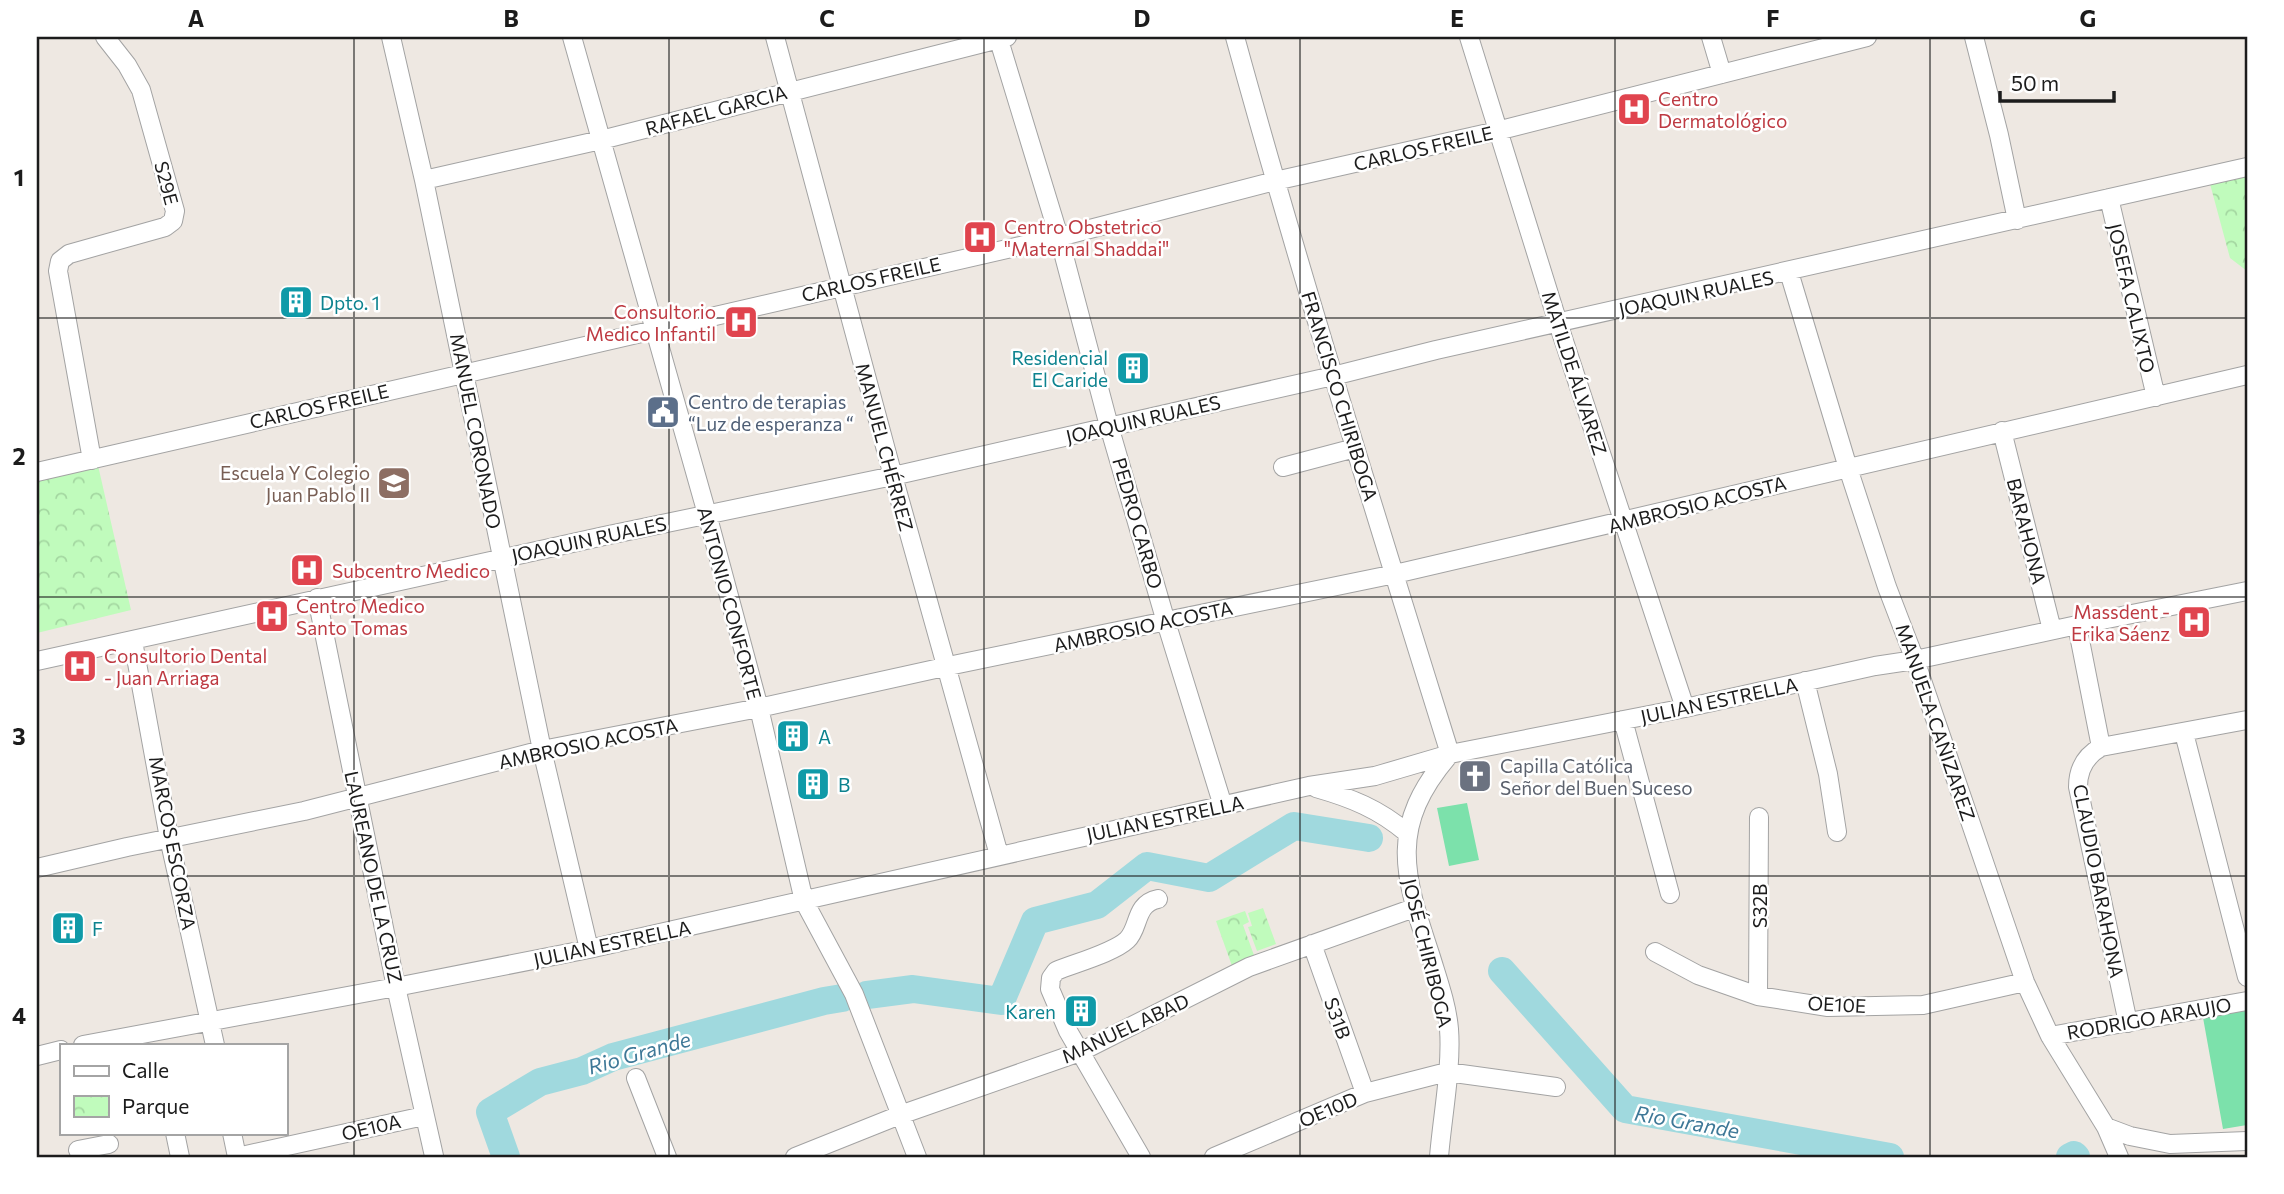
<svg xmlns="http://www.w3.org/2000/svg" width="2284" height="1194" viewBox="0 0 2284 1194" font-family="Commissioner,sans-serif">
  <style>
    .park { fill: url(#park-crowns) }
    .pitch { fill: #7ce1ab }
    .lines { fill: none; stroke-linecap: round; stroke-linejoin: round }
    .river { stroke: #a0d9de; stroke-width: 28 }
    .minor-casing { stroke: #a3a3a3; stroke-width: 20 }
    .minor { stroke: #fff; stroke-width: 18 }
    .grid { fill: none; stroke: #1c1c1c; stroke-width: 2; stroke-opacity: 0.55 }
    .labels { text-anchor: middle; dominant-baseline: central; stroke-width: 5; stroke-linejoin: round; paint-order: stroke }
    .health-label { font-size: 19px; fill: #be3a42; stroke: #fff; text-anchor: start }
    .street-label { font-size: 19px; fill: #1c1c1c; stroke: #fff }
    .culture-label { font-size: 19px; fill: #0d838f; stroke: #fff; text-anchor: start }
    .service-label { font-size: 19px; fill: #4e5e75; stroke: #fff; text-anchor: start }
    .education-label { font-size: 19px; fill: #785e54; stroke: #fff; text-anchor: end }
    .worship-label { font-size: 19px; fill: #5b616d; stroke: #fff; text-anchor: start }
    .water-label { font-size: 21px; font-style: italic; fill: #3e7897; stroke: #fff }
    .neatline { fill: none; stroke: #1c1c1c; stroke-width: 2.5 }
    .grid-label { font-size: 23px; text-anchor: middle; font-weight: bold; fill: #1c1c1c }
  </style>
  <defs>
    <pattern id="park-crowns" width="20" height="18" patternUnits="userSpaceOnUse" patternTransform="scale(1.75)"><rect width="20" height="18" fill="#c0fbbc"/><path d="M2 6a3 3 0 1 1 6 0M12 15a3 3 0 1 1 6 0" fill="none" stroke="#a4d7a1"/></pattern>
  </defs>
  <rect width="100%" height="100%" fill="#eee8e2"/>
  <path class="park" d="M2247,159V271L2230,258L2206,169Z
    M97,461L131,610L37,633V475Z
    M1263,908L1276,944L1257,951L1248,927L1252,926L1248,913Z
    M1245,911L1249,922L1243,925L1255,958L1232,966L1216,921Z"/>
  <path class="pitch" d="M1467,803L1479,860L1449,866L1437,808Z
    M2247,1004V1125L2223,1129L2202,1012Z"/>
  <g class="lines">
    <path class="river" d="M1502,971L1625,1109L1890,1157
      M867,995L913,989L1001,1001L1035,921L1097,905L1147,866L1209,878L1294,826L1369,838
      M506,1157L490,1112L540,1082L582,1071L613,1057L824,1001L842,998
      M2070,1157L2074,1155L2076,1157"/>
    <g class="minor-casing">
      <path id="minor" d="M391,37L424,180L542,750L589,949
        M572,37L707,514L759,708L804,901L854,994L917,1157
        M775,37L893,476L999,855
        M998,37L1059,237L1109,426L1166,622L1223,806
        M1235,37C1301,277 1376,516 1450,754
        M1469,37L1558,323L1685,708
        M1711,37L1722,74
        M1974,37L1999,135L2017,220
        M424,180L601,140L1007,37
        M2109,198L2156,397
        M1789,272L1848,468L1887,587L1915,660L2025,982L2050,1036L2106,1127L2119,1157
        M2002,431L2052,630
        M92,460L58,271L60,261L69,254L165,227L173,221L175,211L141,90L127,65L105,37
        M1283,467L1355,448
        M37,472L1059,237L1275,181L1497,131L1867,37
        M317,598L396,987L434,1156
        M2077,625L2101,747C2085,756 2078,769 2078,787L2128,1023
        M133,641L169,838L215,1045
        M37,661L604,536L893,476L1333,376L1436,350L2247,167
        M1805,681L1828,774L1837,832
        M1623,720L1670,894
        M2184,733L2247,977
        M2101,747L2247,720
        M1316,788C1351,798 1379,809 1407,833
        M37,868L127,847L304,811L542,750L759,708L958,664L1395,574L2247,375
        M1312,944L1365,1093
        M1655,952L1698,975L1758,996L1828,1007L1923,1005L2025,982
        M1758,996L1759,817
        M2050,1036L2247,1001
        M83,1045L396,987L589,949L1309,786L1375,776L1450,754L1685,708L1875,666L1915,660L2077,625L2247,591
        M37,1056L61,1050
        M636,1078L667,1157
        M2106,1127L2130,1136L2170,1144L2247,1141
        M175,1133L180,1157
        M232,1133L237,1157
        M78,1150L109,1144
        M237,1157L424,1116
        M795,1157L900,1115L1080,1052L1249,967L1414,908
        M1141,1157L1068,1031L1050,989L1051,978L1056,971C1075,963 1113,953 1127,940C1140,928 1134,904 1158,899
        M1214,1157L1365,1093L1447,1072L1556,1087
        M1439,1157C1442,1119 1452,1067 1449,1029C1447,1005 1438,980 1431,957C1403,873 1388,826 1450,754"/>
    </g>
    <use href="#minor" class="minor"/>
  </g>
  <path class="grid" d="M354,37V1157M669,37V1157M984,37V1157M1300,37V1157M1615,37V1157M1930,37V1157M37,318H2247M37,597H2247M37,876H2247"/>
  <defs>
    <g id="hospital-square" transform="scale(1.75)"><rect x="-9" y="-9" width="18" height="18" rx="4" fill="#e0444e" stroke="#fff"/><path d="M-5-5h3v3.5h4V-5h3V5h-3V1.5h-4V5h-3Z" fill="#fff"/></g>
    <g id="building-square" transform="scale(1.75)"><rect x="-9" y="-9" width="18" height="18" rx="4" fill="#0f9aa8" stroke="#fff"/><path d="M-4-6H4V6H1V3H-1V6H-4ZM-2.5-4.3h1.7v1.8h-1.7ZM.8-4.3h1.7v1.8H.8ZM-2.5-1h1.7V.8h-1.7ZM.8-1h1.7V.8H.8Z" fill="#fff"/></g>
    <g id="civic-square" transform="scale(1.75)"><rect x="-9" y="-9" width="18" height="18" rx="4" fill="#5c6f8a" stroke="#fff"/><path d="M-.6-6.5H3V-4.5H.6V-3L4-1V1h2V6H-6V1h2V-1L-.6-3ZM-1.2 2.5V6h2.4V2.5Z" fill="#fff"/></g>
    <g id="school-square" transform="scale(1.75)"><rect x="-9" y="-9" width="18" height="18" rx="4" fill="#8d6e63" stroke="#fff"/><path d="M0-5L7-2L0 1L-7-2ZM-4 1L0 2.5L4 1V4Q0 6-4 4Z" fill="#fff"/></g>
    <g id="church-square" transform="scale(1.75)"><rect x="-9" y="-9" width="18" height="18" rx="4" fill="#6b7280" stroke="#fff"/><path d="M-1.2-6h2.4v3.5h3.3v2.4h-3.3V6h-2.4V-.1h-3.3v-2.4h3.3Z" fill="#fff"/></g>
  </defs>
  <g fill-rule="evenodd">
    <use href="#hospital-square" x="1634" y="109"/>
    <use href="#hospital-square" x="980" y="237"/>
    <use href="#building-square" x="296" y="302"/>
    <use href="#hospital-square" x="741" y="322"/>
    <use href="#building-square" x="1133" y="368"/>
    <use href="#civic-square" x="663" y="412"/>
    <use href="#school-square" x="394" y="483"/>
    <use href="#hospital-square" x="307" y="570"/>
    <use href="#hospital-square" x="272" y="616"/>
    <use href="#hospital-square" x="2194" y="622"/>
    <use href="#hospital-square" x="80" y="666"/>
    <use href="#building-square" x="793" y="736"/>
    <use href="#church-square" x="1475" y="776"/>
    <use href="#building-square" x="813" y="784"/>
    <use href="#building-square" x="68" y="928"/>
    <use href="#building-square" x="1081" y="1011"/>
  </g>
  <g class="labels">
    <g class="health-label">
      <text x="1658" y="98">Centro<tspan x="1658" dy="22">Dermatológico</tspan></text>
      <text x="1004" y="226">Centro Obstetrico<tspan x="1004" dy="22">"Maternal Shaddai"</tspan></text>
      <text x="716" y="311" text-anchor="end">Consultorio<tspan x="716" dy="22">Medico Infantil</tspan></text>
      <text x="332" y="570">Subcentro Medico</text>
      <text x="296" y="605">Centro Medico<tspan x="296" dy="22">Santo Tomas</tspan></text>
      <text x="2170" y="611" text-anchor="end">Massdent -<tspan x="2170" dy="22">Erika Sáenz</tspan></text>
      <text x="104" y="655">Consultorio Dental<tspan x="104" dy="22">- Juan Arriaga</tspan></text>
    </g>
    <g class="street-label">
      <text transform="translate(716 110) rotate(-15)">RAFAEL GARCIA</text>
      <text transform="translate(1423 148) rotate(-13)">CARLOS FREILE</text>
      <text transform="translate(167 183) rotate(75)">S29E</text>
      <text transform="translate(871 279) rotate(-13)">CARLOS FREILE</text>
      <text transform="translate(1696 293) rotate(-12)">JOAQUIN RUALES</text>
      <text transform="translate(2132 298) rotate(77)">JOSEFA CALIXTO</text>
      <text transform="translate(1575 373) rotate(72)">MATILDE ÁLVAREZ</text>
      <text transform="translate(1340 396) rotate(73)">FRANCISCO CHIRIBOGA</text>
      <text transform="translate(319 406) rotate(-13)">CARLOS FREILE</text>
      <text transform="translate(1143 419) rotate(-13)">JOAQUIN RUALES</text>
      <text transform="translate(476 431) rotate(79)">MANUEL CORONADO</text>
      <text transform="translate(885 447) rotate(75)">MANUEL CHÉRREZ</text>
      <text transform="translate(1697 504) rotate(-14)">AMBROSIO ACOSTA</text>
      <text transform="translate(1138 523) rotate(74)">PEDRO CARBO</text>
      <text transform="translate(2027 531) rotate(76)">BARAHONA</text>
      <text transform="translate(589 539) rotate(-12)">JOAQUIN RUALES</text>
      <text transform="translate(730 603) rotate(75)">ANTONIO CONFORTE</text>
      <text transform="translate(1143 626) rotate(-12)">AMBROSIO ACOSTA</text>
      <text transform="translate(1719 700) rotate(-12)">JULIAN ESTRELLA</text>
      <text transform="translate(1936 722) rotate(71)">MANUELA CAÑIZAREZ</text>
      <text transform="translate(588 743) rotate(-12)">AMBROSIO ACOSTA</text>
      <text transform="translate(1165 818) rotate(-12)">JULIAN ESTRELLA</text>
      <text transform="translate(173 843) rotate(79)">MARCOS ESCORZA</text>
      <text transform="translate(374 877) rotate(78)">LAUREANO DE LA CRUZ</text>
      <text transform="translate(2099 881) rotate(79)">CLAUDIO BARAHONA</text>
      <text transform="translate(1759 906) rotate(-90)">S32B</text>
      <text transform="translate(612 943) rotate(-12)">JULIAN ESTRELLA</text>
      <text transform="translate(1428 953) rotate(76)">JOSÉ CHIRIBOGA</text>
      <text transform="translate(1837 1004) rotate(3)">OE10E</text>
      <text transform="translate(1338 1018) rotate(70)">S31B</text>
      <text transform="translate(2149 1018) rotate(-10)">RODRIGO ARAUJO</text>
      <text transform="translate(1125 1028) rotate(-25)">MANUEL ABAD</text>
      <text transform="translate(1328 1109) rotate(-23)">OE10D</text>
      <text transform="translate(371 1127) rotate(-13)">OE10A</text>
    </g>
    <g class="culture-label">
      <text x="320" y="302">Dpto. 1</text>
      <text x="1108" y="357" text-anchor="end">Residencial<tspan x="1108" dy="22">El Caride</tspan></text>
      <text x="818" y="736">A</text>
      <text x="838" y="784">B</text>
      <text x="92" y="928">F</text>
      <text x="1056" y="1011" text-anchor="end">Karen</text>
    </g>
    <g class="service-label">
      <text x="688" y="401">Centro de terapias<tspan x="688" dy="22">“Luz de esperanza “</tspan></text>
    </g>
    <g class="education-label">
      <text x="370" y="472">Escuela Y Colegio<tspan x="370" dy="22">Juan Pablo II</tspan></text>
    </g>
    <g class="worship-label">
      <text x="1500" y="765">Capilla Católica<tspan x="1500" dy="22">Señor del Buen Suceso</tspan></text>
    </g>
    <g class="water-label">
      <text transform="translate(639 1052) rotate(-16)">Rio Grande</text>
      <text transform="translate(1687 1121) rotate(10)">Rio Grande</text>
    </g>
  </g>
  <rect width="2284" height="1194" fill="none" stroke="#ffffff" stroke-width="77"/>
  <rect x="60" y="1044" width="228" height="91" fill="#ffffff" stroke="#a4a4a4" stroke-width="2"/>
  <rect x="74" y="1066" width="35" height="10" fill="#ffffff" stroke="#a4a4a4" stroke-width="2"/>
  <text x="122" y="1078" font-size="21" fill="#1c1c1c">Calle</text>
  <rect x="74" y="1096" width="35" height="21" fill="url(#park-crowns)" stroke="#a4a4a4" stroke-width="2"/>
  <text x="122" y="1114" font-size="21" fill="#1c1c1c">Parque</text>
  <path d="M2000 91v10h114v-10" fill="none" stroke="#1c1c1c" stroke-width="3.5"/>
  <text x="2011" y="91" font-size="21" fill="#1c1c1c" stroke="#ffffff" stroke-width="5" paint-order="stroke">50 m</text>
  <rect x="38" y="38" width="2208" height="1118" class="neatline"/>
  <g class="grid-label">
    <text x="196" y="27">A</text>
    <text x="511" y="27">B</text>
    <text x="827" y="27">C</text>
    <text x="1142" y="27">D</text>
    <text x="1457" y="27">E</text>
    <text x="1773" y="27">F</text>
    <text x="2088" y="27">G</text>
    <text x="19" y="186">1</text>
    <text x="19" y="465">2</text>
    <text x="19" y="745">3</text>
    <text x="19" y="1024">4</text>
  </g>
</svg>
